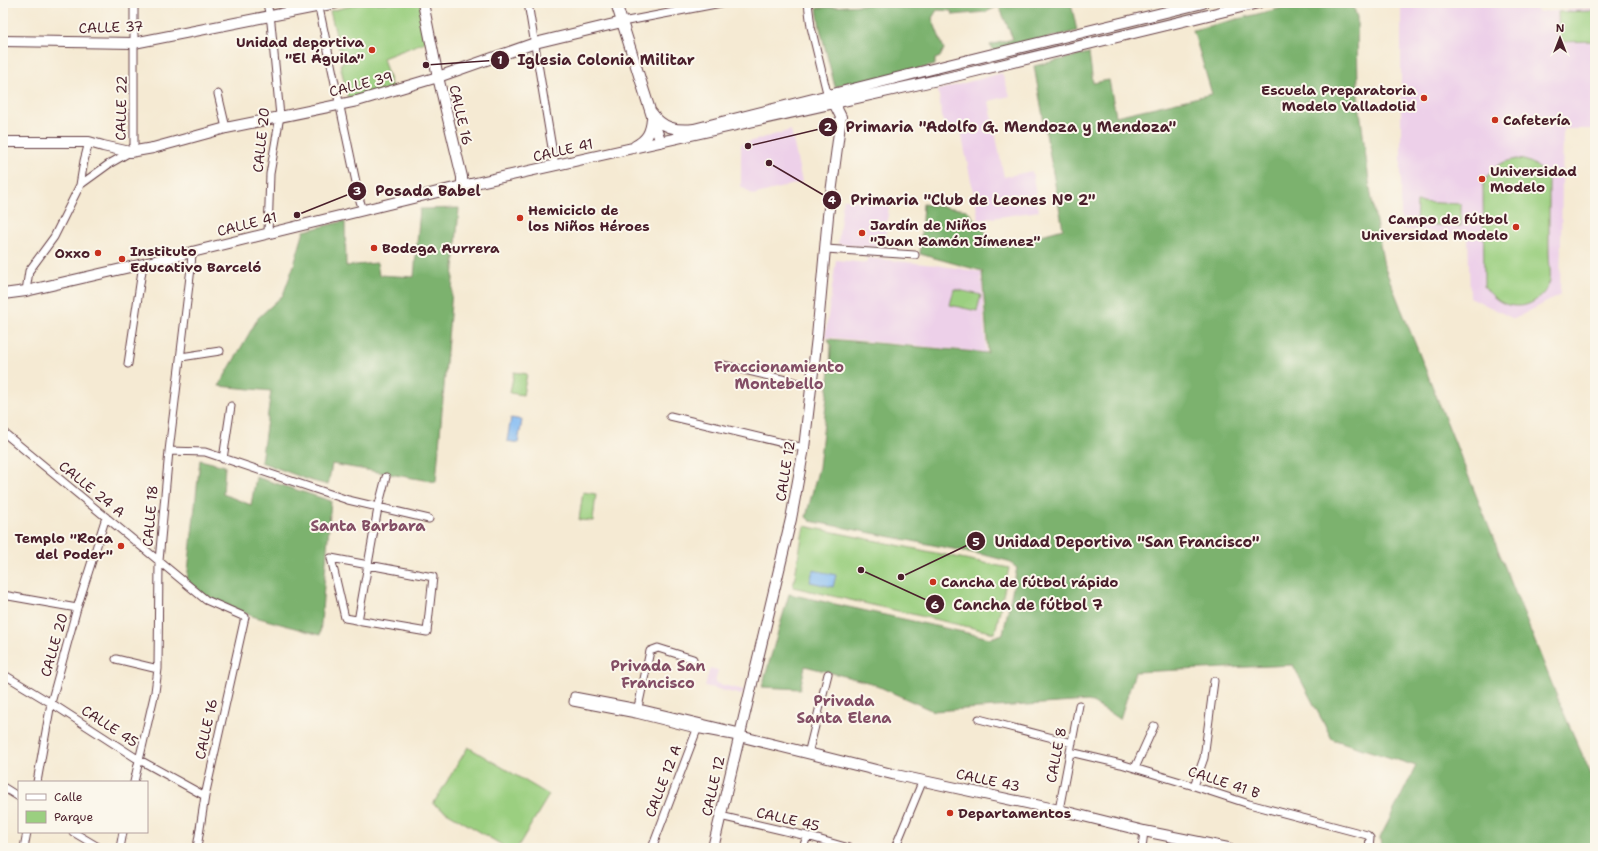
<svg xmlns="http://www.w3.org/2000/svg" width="1598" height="851" viewBox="0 0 1598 851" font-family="'Shantell Sans',sans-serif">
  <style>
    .built { fill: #edd0e9 }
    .green { fill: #9bcf80; stroke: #727756 }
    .forest { fill: #7cb26e; stroke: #63684c }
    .water { fill: #83bbf3; stroke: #666d8f }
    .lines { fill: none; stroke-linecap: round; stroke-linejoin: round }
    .street-casing { stroke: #643d44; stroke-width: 9 }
    .secondary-casing { stroke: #643d44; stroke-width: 12 }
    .street { stroke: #fff; stroke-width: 7 }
    .secondary { stroke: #fff; stroke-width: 10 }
    .poi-dot { fill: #c8321e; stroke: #fbf7ec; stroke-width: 1.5 }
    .labels { text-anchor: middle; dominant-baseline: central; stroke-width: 4; stroke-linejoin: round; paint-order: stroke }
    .street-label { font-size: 14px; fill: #4a1f2b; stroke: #fbf7ec }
    .poi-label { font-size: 14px; font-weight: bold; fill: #4a1f2b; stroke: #fbf7ec; text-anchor: start }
    .neighbourhood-label { font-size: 15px; font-weight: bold; fill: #834e65; stroke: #fbf7ec }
    .leader { fill: none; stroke: #4a1f2b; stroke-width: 1.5 }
    .callout-dot { fill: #4a1f2b; stroke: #fbf7ec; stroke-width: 1.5 }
    .mark-label { font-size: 12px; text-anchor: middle; font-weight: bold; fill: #fff }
    .callout-label { font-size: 15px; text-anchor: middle; font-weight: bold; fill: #4a1f2b; stroke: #fbf7ec; stroke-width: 4; stroke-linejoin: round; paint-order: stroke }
  </style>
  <rect width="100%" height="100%" fill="#fbf7ec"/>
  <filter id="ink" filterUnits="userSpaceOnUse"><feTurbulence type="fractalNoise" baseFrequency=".025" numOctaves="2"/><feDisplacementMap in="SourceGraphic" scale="8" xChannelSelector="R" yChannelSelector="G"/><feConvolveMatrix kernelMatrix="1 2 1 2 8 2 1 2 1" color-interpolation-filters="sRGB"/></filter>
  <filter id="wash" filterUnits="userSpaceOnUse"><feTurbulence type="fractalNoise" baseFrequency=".012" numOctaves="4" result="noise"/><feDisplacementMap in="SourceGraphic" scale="16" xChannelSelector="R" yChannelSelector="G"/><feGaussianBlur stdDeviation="0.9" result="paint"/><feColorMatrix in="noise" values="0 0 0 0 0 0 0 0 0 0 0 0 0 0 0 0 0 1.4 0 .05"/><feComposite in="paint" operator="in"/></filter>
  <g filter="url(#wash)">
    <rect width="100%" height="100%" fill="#f5ead3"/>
    <path class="built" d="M1401,3H1534L1538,12L1595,8V129H1563L1560,295L1514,319L1470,297L1468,235L1401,229Z
      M1002,73L1010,96L989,101L1004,177L1032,171L1039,211L979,220L961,132L945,135L938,90Z
      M791,130L802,182L753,195L741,186V144Z
      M843,199L889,204L884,248L838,244Z
      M867,258L935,265L981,272L986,352L825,337L836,260L867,263Z
      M710,668L718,670L715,683L744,690L742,695L705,686Z"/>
    <path class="green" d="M363,3H420L425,42L383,58L392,88L348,99L340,64L343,63L330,11Z
      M1595,11V41L1559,42L1558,12Z
      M937,72V75L848,97L846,94Z
      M1517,159C1532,160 1542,168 1549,182C1549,206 1549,229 1549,253C1549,261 1551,272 1550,280C1547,294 1532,306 1519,306C1503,307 1493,298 1484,286L1483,183C1494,166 1497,163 1517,159Z
      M1417,202L1461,204V226L1416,224Z
      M954,289L981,295L977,311L950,305Z
      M514,372L527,374L523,395L510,393Z
      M583,492L596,494L593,521L579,520Z
      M804,526L1009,568L995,633L793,587Z
      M468,747L549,795L517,848H507L433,804Z"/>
    <path class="forest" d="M887,3H1071L1077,31L993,51L990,45L1013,39L999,6L986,12L953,15L952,11L937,10L932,18L944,49L940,57L935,59V65L853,86L850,82L835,87L820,28L817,8Z
      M1302,3H1352L1357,17L1358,95L1370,189L1384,266L1562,709L1595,783V848H1381L1380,838L1416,766L1332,739L1293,665L1135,672L1120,719L1089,701L933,711L871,683L805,666L800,689L762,687L789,594L990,638L1003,634L1017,568L1008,561L984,555L810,521L806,517L819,467L830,370L831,345L828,339L988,353L982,271L920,254L923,204L967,210L998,247L1063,229L1034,66L1089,53L1093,83L1109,80L1116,116L1212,94L1193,30Z
      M459,208L436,482L332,464L328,485L309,480L261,462L271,391L219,386L258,318L283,295L294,265L304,231L345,221L346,266L377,263L379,275L414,277L420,209Z
      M200,460L225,466L223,494L251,505L256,477L331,501L320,635L252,616L204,595L187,580Z"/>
    <path class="water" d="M511,418L522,420L518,443L507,441Z
      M813,570L836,575L833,587L810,582Z"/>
  </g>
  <g filter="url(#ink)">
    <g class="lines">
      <g class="street-casing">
        <path id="street" d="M267,3L271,23L280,116L270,174L268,233
          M318,3L360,201L363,210
          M528,3L555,166
          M808,3L811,27L826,89L830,95
          M622,22L721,3
          M218,94L226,128
          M80,185L84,161L89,142
          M826,249L915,255
          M26,291L29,271L54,237L80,185L109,164L130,152L134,145V3
          M181,357L220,351
          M128,364L143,264
          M723,365L811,386
          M670,416L804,448
          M3,432L206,600L245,617L205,796L197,848
          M169,451L205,452L348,500L429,519
          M223,459L231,406
          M331,558L433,577L427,632L345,618Z
          M3,595L77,608
          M358,621L378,508L386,477
          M116,659L158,669
          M3,674L51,703L136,758L205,796
          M637,712L650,651L658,648L693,659
          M979,719L1072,743
          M738,737L696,729L636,714L573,702L574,696L638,708L739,732
          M1070,752L1121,764L1194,786L1249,804L1367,835L1370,838L1369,848
          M808,754L828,674
          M1135,768L1154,726
          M37,782L51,703L77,608L106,517
          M134,782L155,692L158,669L159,561L169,451L191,268L192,252
          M1194,786L1204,758L1214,681
          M3,787L19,797
          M1059,810L1079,705
          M720,816L807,836L849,848
          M73,832L100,848
          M24,848L27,832
          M120,848L123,832
          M652,848L698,727
          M803,848L807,836
          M895,848L923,780
          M1142,848L1144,831"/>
      </g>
      <g class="secondary-casing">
        <path id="secondary" d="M423,3L438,77L462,177V186
          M616,3L656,129L661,142
          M3,41L134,43L336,3
          M652,113C662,128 676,131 694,129L948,65L1203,3
          M3,142H89L103,146L130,152L153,148L226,128L357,101L438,77L535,43L622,22
          M635,146C647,140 651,132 652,119
          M3,294L26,291L143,264L462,186L951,77L1258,3
          M738,737H743L896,775L1059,810L1144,831L1228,848
          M713,848L791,519L804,448L817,337L828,216L841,117L830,95"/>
      </g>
      <use href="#street" class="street"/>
      <use href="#secondary" class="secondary"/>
    </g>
  </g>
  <g class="poi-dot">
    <circle cx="372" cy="50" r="4"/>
    <circle cx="1424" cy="98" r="4"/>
    <circle cx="1495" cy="120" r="4"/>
    <circle cx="1482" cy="179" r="4"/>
    <circle cx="520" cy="218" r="4"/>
    <circle cx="1516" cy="227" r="4"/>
    <circle cx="862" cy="233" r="4"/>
    <circle cx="374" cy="248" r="4"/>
    <circle cx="98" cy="253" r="4"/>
    <circle cx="122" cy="259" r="4"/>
    <circle cx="121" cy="546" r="4"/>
    <circle cx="933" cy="582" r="4"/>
    <circle cx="950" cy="813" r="4"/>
  </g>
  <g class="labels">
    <g class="street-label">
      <text transform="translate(111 27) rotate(-2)">CALLE 37</text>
      <text transform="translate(361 84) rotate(-14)">CALLE 39</text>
      <text transform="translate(121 108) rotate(-89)">CALLE 22</text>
      <text transform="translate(461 115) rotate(77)">CALLE 16</text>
      <text transform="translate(261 140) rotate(-84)">CALLE 20</text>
      <text transform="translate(563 150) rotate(-13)">CALLE 41</text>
      <text transform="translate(247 224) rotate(-14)">CALLE 41</text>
      <text transform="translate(785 471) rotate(-81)">CALLE 12</text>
      <text transform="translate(92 489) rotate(39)">CALLE 24 A</text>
      <text transform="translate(150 516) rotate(-85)">CALLE 18</text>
      <text transform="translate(54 645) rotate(-74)">CALLE 20</text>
      <text transform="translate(110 726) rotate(33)">CALLE 45</text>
      <text transform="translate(206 729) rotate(-78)">CALLE 16</text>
      <text transform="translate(1056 755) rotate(-79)">CALLE 8</text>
      <text transform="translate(988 780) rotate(12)">CALLE 43</text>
      <text transform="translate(663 781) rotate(-69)">CALLE 12 A</text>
      <text transform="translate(1224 782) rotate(18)">CALLE 41 B</text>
      <text transform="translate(713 786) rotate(-77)">CALLE 12</text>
      <text transform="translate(788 819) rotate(13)">CALLE 45</text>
    </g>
    <g class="poi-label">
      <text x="364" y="42" text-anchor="end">Unidad deportiva<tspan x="364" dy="16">"El Águila"</tspan></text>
      <text x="1416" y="90" text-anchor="end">Escuela Preparatoria<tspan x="1416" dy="16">Modelo Valladolid</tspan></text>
      <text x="1503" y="120">Cafetería</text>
      <text x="1490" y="171">Universidad<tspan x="1490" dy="16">Modelo</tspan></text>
      <text x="528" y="210">Hemiciclo de<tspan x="528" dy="16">los Niños Héroes</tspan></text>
      <text x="1508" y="219" text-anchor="end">Campo de fútbol<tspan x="1508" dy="16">Universidad Modelo</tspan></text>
      <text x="870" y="225">Jardín de Niños<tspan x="870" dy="16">"Juan Ramón Jímenez"</tspan></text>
      <text x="382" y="248">Bodega Aurrera</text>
      <text x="130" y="251">Instituto<tspan x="130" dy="16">Educativo Barceló</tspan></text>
      <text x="90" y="253" text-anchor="end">Oxxo</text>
      <text x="113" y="538" text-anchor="end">Templo "Roca<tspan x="113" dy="16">del Poder"</tspan></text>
      <text x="941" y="582">Cancha de fútbol rápido</text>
      <text x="958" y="813">Departamentos</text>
    </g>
    <g class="neighbourhood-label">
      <text x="779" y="367">Fraccionamiento<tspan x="779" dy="17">Montebello</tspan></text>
      <text x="368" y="526">Santa Barbara</text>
      <text x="658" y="666">Privada San<tspan x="658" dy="17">Francisco</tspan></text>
      <text x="844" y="701">Privada<tspan x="844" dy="17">Santa Elena</tspan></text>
    </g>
  </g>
  <path class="leader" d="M426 65L500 60M748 146L828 127M297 215L357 191M769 163L832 200M901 577L976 541M861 570L935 604"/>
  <g class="callout-dot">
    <circle cx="426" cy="65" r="4"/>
    <circle cx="748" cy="146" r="4"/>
    <circle cx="297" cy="215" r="4"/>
    <circle cx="769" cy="163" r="4"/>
    <circle cx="901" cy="577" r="4"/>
    <circle cx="861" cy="570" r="4"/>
    <circle cx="500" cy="60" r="10"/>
    <circle cx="828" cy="127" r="10"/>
    <circle cx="357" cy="191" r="10"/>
    <circle cx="832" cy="200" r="10"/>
    <circle cx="976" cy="541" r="10"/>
    <circle cx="935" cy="604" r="10"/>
  </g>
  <g class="mark-label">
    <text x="500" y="64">1</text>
    <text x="828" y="131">2</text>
    <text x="357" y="195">3</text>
    <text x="832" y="204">4</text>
    <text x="976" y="546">5</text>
    <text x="935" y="609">6</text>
  </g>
  <g class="callout-label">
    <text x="606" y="65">Iglesia Colonia Militar</text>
    <text x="1011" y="132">Primaria "Adolfo G. Mendoza y Mendoza"</text>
    <text x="428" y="196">Posada Babel</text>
    <text x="973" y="205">Primaria "Club de Leones N° 2"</text>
    <text x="1127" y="547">Unidad Deportiva "San Francisco"</text>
    <text x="1028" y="610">Cancha de fútbol 7</text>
  </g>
  <rect width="1598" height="851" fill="none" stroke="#fbf7ec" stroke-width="16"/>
  <rect x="18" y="781" width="130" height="52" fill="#fbf7ec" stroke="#b4a19f"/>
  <rect x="26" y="794" width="20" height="6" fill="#ffffff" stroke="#b4a19f"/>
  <text x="54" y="801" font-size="12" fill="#4a1f2b">Calle</text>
  <rect x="26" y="811" width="20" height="12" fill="#9bcf80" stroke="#b4a19f"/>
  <text x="54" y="821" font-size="12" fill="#4a1f2b">Parque</text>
  <g transform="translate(1560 38)" stroke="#fbf7ec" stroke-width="3" paint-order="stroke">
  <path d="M0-3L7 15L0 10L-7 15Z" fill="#4a1f2b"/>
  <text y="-6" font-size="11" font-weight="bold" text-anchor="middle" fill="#4a1f2b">N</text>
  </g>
</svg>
